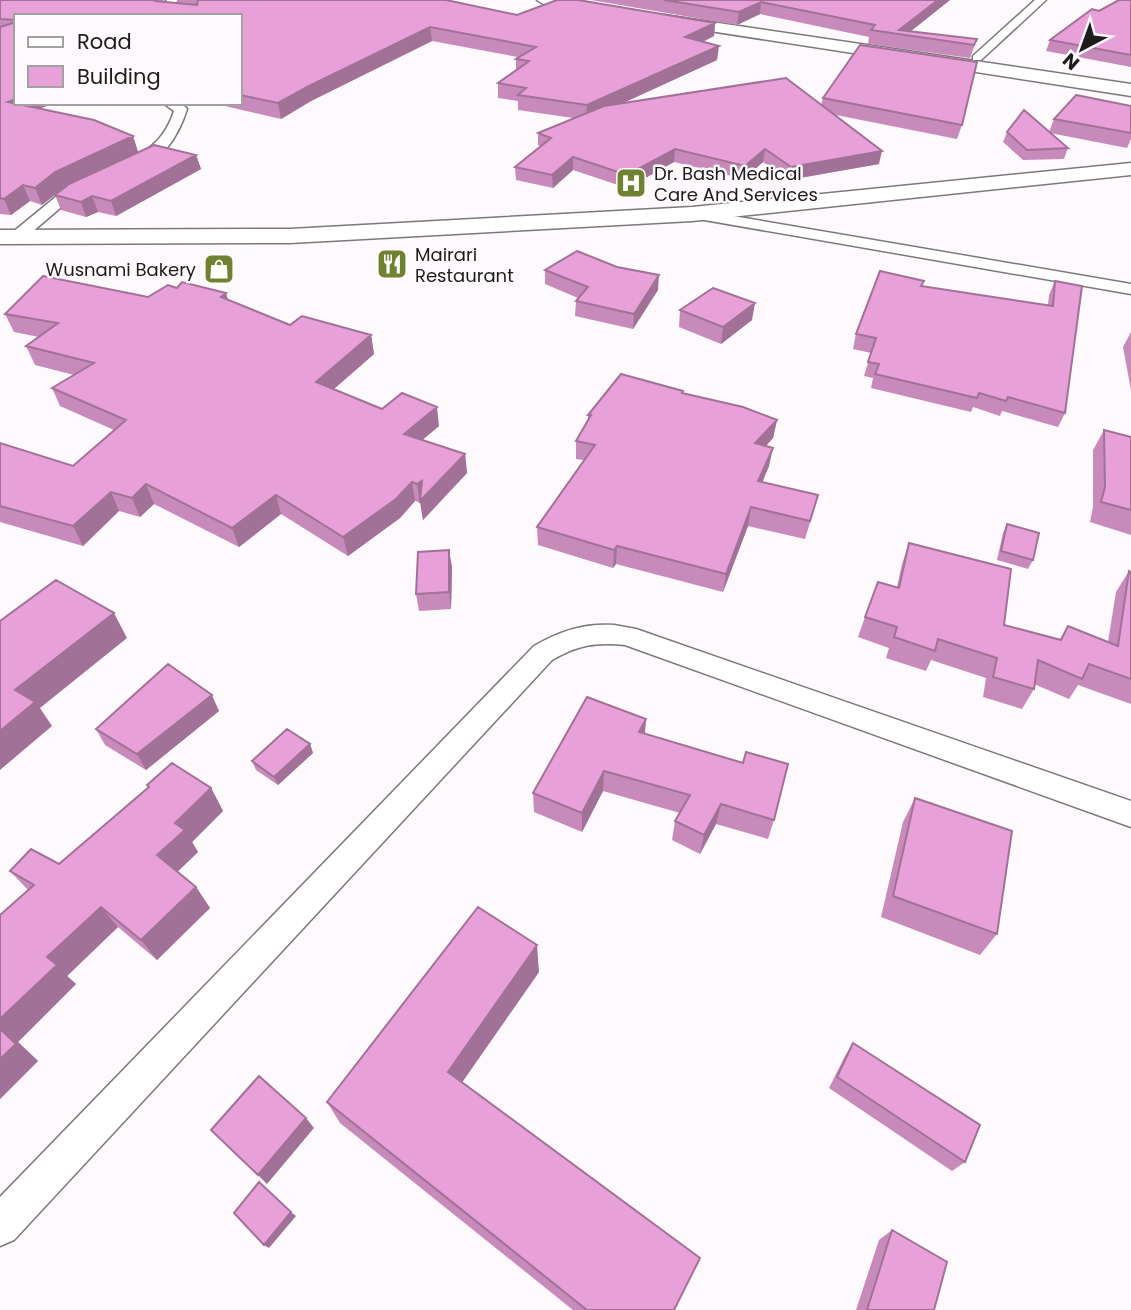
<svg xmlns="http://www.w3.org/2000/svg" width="1131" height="1310" viewBox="0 0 1131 1310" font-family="Poppins,sans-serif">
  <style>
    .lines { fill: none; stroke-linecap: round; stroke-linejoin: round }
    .street-casing { stroke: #7c787b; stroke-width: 3 }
    .secondary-casing { stroke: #7c787b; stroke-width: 3 }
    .primary-casing { stroke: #7c787b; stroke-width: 3 }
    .street { fill: #fff; fill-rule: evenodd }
    .secondary { fill: #fff; fill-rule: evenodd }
    .primary { fill: #fff; fill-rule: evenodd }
    .wall { fill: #c88aba }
    .shaded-wall { fill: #a27197 }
    .building { fill: #e8a1d8; stroke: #a27197; stroke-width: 2 }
    .labels { text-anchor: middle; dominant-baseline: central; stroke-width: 5; stroke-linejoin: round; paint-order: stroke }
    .far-poi-label { font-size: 18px; fill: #1d1b1c; stroke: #fdf9fc; text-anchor: start }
  </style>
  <rect width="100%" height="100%" fill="#fdf9fc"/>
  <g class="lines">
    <g class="street-casing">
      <path id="street" d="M167,0H178L172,7H197L202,10L199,16L159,12L158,10Z
        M1035,0H1046L981,60H973V56Z
        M163,103C172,103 181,101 187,109C180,132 159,172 129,166V160C152,149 166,136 174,111Z
        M87,182L92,183L94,186L73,197L25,238H13L11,235L13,232L63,191Z
        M692,209L1131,284V294L687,217L684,214Z
        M614,625L636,629L1131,801V827L625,645C596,642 577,645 552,660L14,1240L0,1246V1197L534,646C560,631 584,623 614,625Z"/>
    </g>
    <g class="secondary-casing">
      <path id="secondary" d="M1131,163V175L692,221L290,243L0,244V230L290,229L692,207Z"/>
    </g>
    <g class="primary-casing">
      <path id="primary" d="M537,0H573L610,7L613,10L605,15L545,5Z
        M664,15L1131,84V96L658,23L656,20Z"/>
    </g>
    <use href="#street" class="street"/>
    <use href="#secondary" class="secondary"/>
    <use href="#primary" class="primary"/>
  </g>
  <path class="wall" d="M0,0H164L162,2L177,3V0H446L517,15L715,23L714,36L703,42L717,60L625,102L821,105L823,98L962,125L957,139L836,115L879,164L788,180L763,162L744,179L674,162L627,188L573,170L553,188L516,180L515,167L541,147L538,145V133L573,118L518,110V101L498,98V83L516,70V59L518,57L432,41L311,101L281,119L212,103H240V16H16V103H56L40,108L133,136L138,152L196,155L201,169L116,216L98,212L86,217L61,210L55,195L65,187L42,205L30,201L11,215L0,214Z
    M591,0H950L911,31L977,39L970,58L868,44L869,37L760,14L737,25Z
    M1131,0V67L1046,51L1050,40Z
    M1131,106V139L1127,148L1050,133L1068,148L1064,159L1023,160L1003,142L1007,132H1049L1054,119Z
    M545,270L658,290L633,329L575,316L576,301L578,298L545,284Z
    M1055,281L1065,413L1058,427L1002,411L1000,416L973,407L971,412L871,388L873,378L864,376L871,353L853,349L856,334L922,286L1048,305L1049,295Z
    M177,288L226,293L228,300L290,325L371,335L374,354L334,389L382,409L439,426L422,440L465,454L467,473L423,520L421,503L415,501L400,518L348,556L281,514L239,547L154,504L140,517L119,511L83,546L0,522V443L73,466L114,430L60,406L52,388L74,375L35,365L26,346L39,337L14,332L5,314L148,297Z
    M680,310L752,320L721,344L679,327Z
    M1131,332V390L1123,347Z
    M683,393L777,420L773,438L766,446L769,466L762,482L813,513L805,539L748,526L723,592L616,564L613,568L538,545L537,527L584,460L576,459V441L588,421V415Z
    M1104,430L1131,437V535L1090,522L1093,507V450Z
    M1007,524L1033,560L1028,569L997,560L1003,533Z
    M909,543L1004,625L1060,639L1068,626L1108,642L1116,592L1129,571L1131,572V704L1078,685L1069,699L1034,684V689L1022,709L983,697L986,678L931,660L926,671L886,658L889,648L858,637L865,617L897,587L902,564Z
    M449,550L452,568L451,609L419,611L416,594Z
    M219,711L146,770L105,745L96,729Z
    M646,719L645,734L774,820L768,839L716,824L700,854L672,840L675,821L680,813L603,791L582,832L534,812L533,793Z
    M310,744L313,753L278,785L256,770L252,761Z
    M147,785L211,788L223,811L192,842L198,852L177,872L196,887L210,908L157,960L118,927L67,976L76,984L18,1042L38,1061L0,1099V915L28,890L10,871L59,864L148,787Z
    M915,798L997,934L980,955L881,917L903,822Z
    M539,972L462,1082L674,1310H573L340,1123L327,1102Z
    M853,1043L965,1162L952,1171L829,1088L845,1056Z
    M892,1230L934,1310H856L879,1240Z"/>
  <path class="shaded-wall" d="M938,0H950L906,35L899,30Z
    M761,2L760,14L737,25L739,12Z
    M715,23L714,36L683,51L685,37Z
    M430,27L432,41L311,101L281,119L278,103L309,86Z
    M719,46L717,60L586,120L587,105Z
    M16,99V103H56L14,117L8,102Z
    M133,136L138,152L62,189L42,205L35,188L55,172Z
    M675,149L674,162L627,188V175Z
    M765,149L763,162L744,179L745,166Z
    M882,151L879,164L788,180L791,167Z
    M196,155L201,169L116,216L111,201Z
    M573,157V170L553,188L552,175Z
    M23,185L30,201L11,215L4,199Z
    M92,196L98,212L86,217L81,202Z
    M659,275L658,290L633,329L634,314Z
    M226,293L231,312L221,297Z
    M755,303L752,320L721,344L723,327Z
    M371,335L374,354L320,401L316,382Z
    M437,407L439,426L407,453L404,434Z
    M777,420L773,438L751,462L755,443Z
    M773,448L769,466L755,500L758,481Z
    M465,454L467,473L423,520L417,484Z
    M412,482L415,501L400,518L348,556L343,537Z
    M146,484L154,504L140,517L132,498Z
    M111,492L119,511L83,546L73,526Z
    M276,495L281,514L239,547L232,528Z
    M751,507L748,526L723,592L726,574Z
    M617,546L616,564L613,568L614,550Z
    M449,550L452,568L451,609L449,592Z
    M114,613L127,638L40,708L52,726L0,770V731L15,690Z
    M212,695L219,711L146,770L137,754Z
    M646,719L644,739L639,732Z
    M310,744L313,753L278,785L274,777Z
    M604,771L603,791L582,832V813Z
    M211,788L223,811L192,842L198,852L172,877L157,855L175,823Z
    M721,804L716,824L700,854L704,835Z
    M196,887L210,908L157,960L141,940Z
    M101,907L118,927L67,976L76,984L18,1042L38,1061L0,1099V1019L47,957Z
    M537,945L539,972L454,1094L448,1072Z
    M306,1118L314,1128L267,1184L258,1175Z
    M291,1212L296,1216L269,1248L264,1245Z"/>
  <path class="building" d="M0,0H154L155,1L197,5L198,0H446L517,15L557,0H578L715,23L685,37L719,46L587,105L518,95L526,88L498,83L529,61L516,59L536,47L430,27L309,86L278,103L240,95V16H16V20L0,19Z
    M664,0H938L899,30L977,39L974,45L871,30L875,25L761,2L739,12Z
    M1119,0H1131V55L1050,40L1092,9L1099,11Z
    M16,22V99L8,102L94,120L133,136L55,172L35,188L23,185L4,199L0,198V27Z
    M860,45L977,62L962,125L823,98Z
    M786,78L882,151L791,167L765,149L745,166L675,149L627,175L573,157L552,175L515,167L551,138L538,133L604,106Z
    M1076,95L1131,106V133L1054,119Z
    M1024,110L1068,148L1027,150L1007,132Z
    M154,145L196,155L111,201L92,196L81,202L55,195L69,184Z
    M577,251L617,267L659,275L634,314L576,301L588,287L545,270Z
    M880,271L924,281L921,286L1053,306L1055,281L1082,286L1065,413L1008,397L1006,401L979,393L977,398L875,374L879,364L868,362L876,338L856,334Z
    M43,276L148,297L168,285L177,288L182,282L226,293L221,297L290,325L302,316L371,335L316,382L382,409L402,393L437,407L404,434L465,454L420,501L422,481L417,484L412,482L396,499L343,537L276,495L232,528L146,484L132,498L111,492L73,526L0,506V443L73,466L126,420L52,388L94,363L26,346L58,323L5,314Z
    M713,288L755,303L723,327L680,310Z
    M621,374L683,391L682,393L743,407L777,420L755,443L773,448L758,481L818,495L810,521L751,507L726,574L617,546L614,550L537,527L595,445L576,441L591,415H588Z
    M1104,430L1131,437V510L1101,502L1105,487Z
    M1007,524L1039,533L1033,560L1001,551Z
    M909,543L1011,569L1004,625L1061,640L1068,626L1118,646L1129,571L1131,572V679L1089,664L1082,679L1038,660L1034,689L993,677L997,658L938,639L935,651L894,637L897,627L865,617L878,582L899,588Z
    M449,550V592L416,594L418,552Z
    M56,580L114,613L15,690L35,702L0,731V621Z
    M168,664L212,695L137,754L96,729Z
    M587,697L646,719L639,732L743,763L746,752L788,764L774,820L721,804L704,835L675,821L690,795L604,771L582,813L533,793Z
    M287,729L310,744L274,777L252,761Z
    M172,763L211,788L175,823L185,830L157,855L196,887L141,940L101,907L47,957L57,965L0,1019V915L34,885L10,871L31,849L59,864L149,787L147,785Z
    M915,798L1012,831L997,934L893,896Z
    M478,907L537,945L448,1072L700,1258L674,1310H587L327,1102Z
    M0,1029L16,1044L0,1059Z
    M853,1043L980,1125L965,1162L837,1077Z
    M259,1076L306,1118L258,1175L211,1130Z
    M259,1182L291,1212L264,1245L234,1213Z
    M892,1230L947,1262L934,1310H867Z"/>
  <defs>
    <g id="hospital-square" transform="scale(1.575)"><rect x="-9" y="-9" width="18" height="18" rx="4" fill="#70812f" stroke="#fdf9fc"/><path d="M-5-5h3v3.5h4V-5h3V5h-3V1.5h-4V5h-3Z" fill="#fff"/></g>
    <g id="restaurant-square" transform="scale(1.575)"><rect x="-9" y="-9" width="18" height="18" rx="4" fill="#70812f" stroke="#fdf9fc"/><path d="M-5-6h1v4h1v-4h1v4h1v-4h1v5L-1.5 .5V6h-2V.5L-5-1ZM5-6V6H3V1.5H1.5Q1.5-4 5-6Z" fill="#fff"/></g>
    <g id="shop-square" transform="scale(1.575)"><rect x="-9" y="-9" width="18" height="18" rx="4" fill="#70812f" stroke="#fdf9fc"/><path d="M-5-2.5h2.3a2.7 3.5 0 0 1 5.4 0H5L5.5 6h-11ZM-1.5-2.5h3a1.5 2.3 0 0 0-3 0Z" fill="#fff"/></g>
  </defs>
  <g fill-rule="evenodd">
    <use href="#hospital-square" x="631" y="183"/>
    <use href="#restaurant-square" x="392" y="264"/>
    <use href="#shop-square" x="219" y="269"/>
  </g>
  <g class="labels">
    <g class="far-poi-label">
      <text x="654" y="173">Dr. Bash Medical<tspan x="654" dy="21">Care And Services</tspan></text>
      <text x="415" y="254">Mairari<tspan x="415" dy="21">Restaurant</tspan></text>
      <text x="196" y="269" text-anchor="end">Wusnami Bakery</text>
    </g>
  </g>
  <rect x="14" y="14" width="228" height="91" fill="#fdf9fc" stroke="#a3a0a2" stroke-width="2"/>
  <rect x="28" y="37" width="35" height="10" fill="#ffffff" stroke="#a3a0a2" stroke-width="2"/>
  <text x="77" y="49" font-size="21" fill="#1d1b1c">Road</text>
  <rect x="28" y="66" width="35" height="21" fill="#e8a1d8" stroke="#a3a0a2" stroke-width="2"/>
  <text x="77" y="84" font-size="21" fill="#1d1b1c">Building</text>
  <g transform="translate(1082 49) rotate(221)" stroke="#fdf9fc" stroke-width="5" paint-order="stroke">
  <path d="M0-5L12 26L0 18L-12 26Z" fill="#1d1b1c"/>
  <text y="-10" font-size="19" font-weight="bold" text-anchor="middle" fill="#1d1b1c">N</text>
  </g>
</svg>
